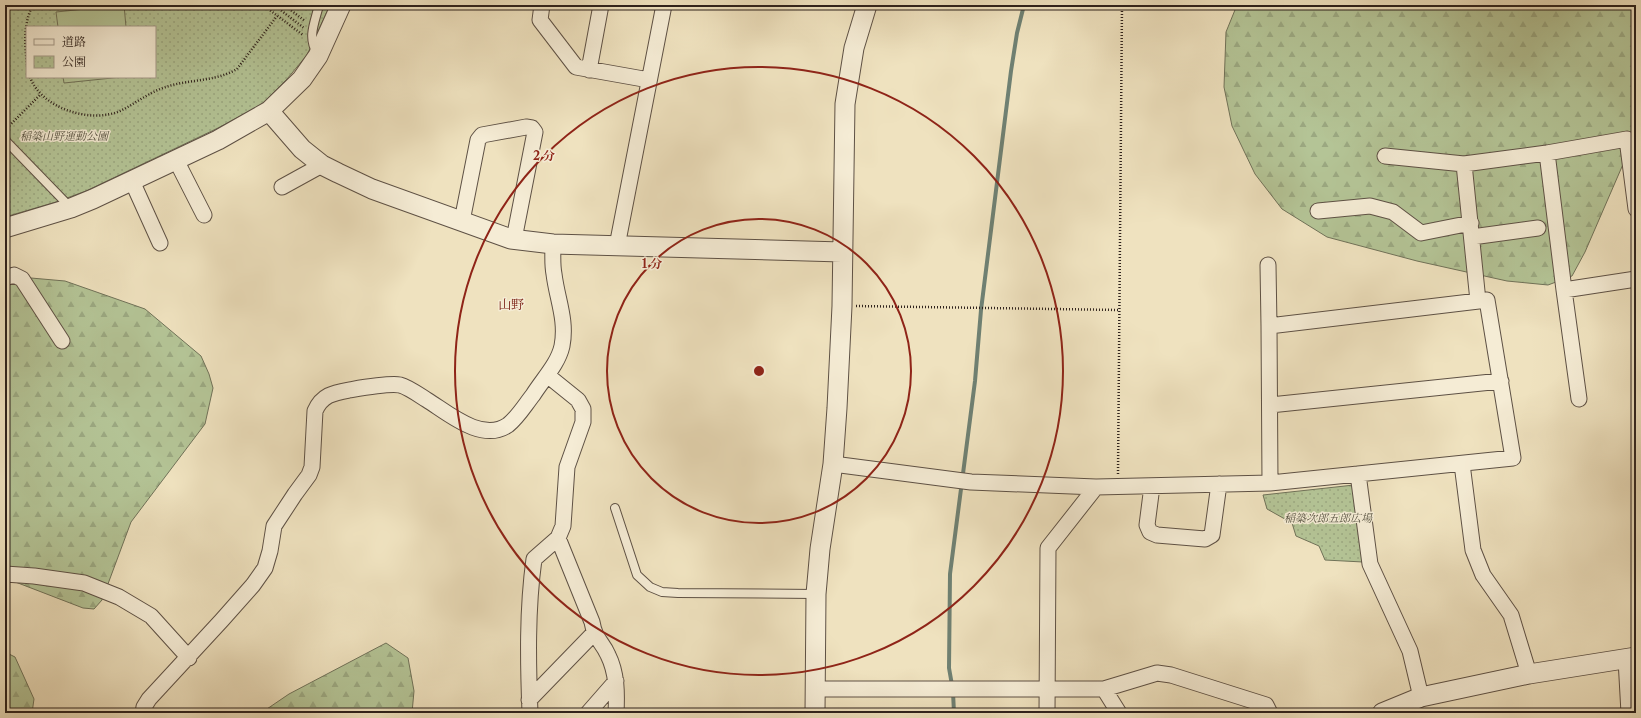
<svg xmlns="http://www.w3.org/2000/svg" width="1641" height="718" viewBox="0 0 1641 718" font-family="'Libre Caslon Text','Noto Serif JP',serif">
  <style>
    .forest { fill: url(#forest-firs); stroke: #707259 }
    .park { fill: url(#park-dots); stroke: #707259; fill-rule: evenodd }
    .pitch { fill: #b4c496; stroke: #707259 }
    .lines { fill: none; stroke-linecap: round; stroke-linejoin: round }
    .stream { stroke: #6f8072; stroke-width: 4 }
    .service-casing { stroke: #5e5145; stroke-width: 10 }
    .minor-casing { stroke: #5e5145; stroke-width: 17 }
    .tertiary-casing { stroke: #5e5145; stroke-width: 21 }
    .path { stroke: #2d211c; stroke-width: 2.5; stroke-dasharray: 1 2; stroke-linecap: butt }
    .service { stroke: #f5ecd5; stroke-width: 8 }
    .minor { stroke: #f5ecd5; stroke-width: 15 }
    .tertiary { stroke: #f5ecd5; stroke-width: 19 }
    .ring { fill: none; stroke: #8f2418; stroke-width: 2 }
    .labels { text-anchor: middle; dominant-baseline: central; stroke-width: 3; stroke-linejoin: round; paint-order: stroke }
    .park-label { font-size: 11px; font-style: italic; fill: #565241; stroke: #f5ecd5 }
    .quarter-label { font-size: 13px; fill: #7a1f14; stroke: #f5ecd5 }
    .centre { fill: #8f2418; stroke: #f5ecd5; stroke-width: 2 }
    .ring-label { font-size: 12px; text-anchor: middle; font-weight: bold; fill: #8f2418; stroke: #f5ecd5; stroke-width: 3; stroke-linejoin: round; paint-order: stroke }
  </style>
  <defs>
    <pattern id="forest-firs" width="22" height="20" patternUnits="userSpaceOnUse"><rect width="22" height="20" fill="#b4c496"/><path d="M5 1l3.5 6h-7zM16 11l3.5 6h-7z" fill="#9ba881"/></pattern>
    <pattern id="park-dots" width="8" height="8" patternUnits="userSpaceOnUse"><rect width="8" height="8" fill="#b4c496"/><path d="M2 2h.1M6 6h.1" fill="none" stroke="#9ba881" stroke-width="1.8" stroke-linecap="round"/></pattern>
  </defs>
  <rect width="100%" height="100%" fill="#efe2bf"/>
  <filter id="stains"><feTurbulence type="fractalNoise" baseFrequency=".005" numOctaves="4"/><feColorMatrix values="0 0 0 0 .2 0 0 0 0 .09 0 0 0 0 .02 0 0 0 .5 -.17"/></filter>
  <radialGradient id="worn" r=".72"><stop offset=".6" stop-color="#630" stop-opacity="0"/><stop offset="1" stop-color="#630" stop-opacity=".3"/></radialGradient>
  <path class="forest" d="M1237,5H1636V127L1624,162L1585,252L1572,276L1548,285L1507,281L1417,261L1327,237L1282,209L1255,174L1232,126L1224,87L1226,32Z
    M31,278L65,281L145,309L201,356L209,374L213,388L205,424L131,522L102,600L94,609L83,608L5,578V283Z
    M386,643L408,658L414,691L412,713H261L289,694Z
    M5,652L15,657L34,699L32,713H5Z"/>
  <path class="park" d="M5,5H330L307,55L287,79L261,105L218,128L86,191L56,202L5,217ZM27,27H155V77H27Z
    M1354,485L1363,562L1325,560L1319,546L1296,536L1292,523L1267,509L1263,495Z"/>
  <path class="pitch" d="M124,5L126,27H58L56,12Z
    M63,77H122L64,83Z"/>
  <g class="lines">
    <path class="stream" d="M952,685L949,668L950,574L975,381L981,310L1011,71L1017,33L1024,5
      M953,692L954,713"/>
    <g class="service-casing">
      <path id="service" d="M317,53C307,37 315,22 319,5
        M5,140L71,208
        M615,508L637,575L650,587L662,592L678,593L816,594"/>
    </g>
    <g class="minor-casing">
      <path id="minor" d="M542,5L540,20L576,67L649,80
        M589,70L601,5
        M1547,153L1564,290L1636,279
        M1385,156L1464,164
        M176,160L204,215
        M132,181L160,243
        M282,187L322,165
        M1318,211L1370,206L1393,212L1421,233L1471,223
        M462,221L478,140L482,135L526,127L532,128L535,132L514,239
        M1472,237L1538,228
        M617,246L664,5
        M1268,265L1269,326
        M5,278L14,275L22,279L62,341
        M1564,290L1579,399
        M1478,301L1464,164L1547,153L1627,139L1636,209
        M1270,405L1501,381
        M833,464L971,482L1096,487
        M1462,464L1473,550L1483,575L1511,615L1529,674
        M1358,474L1370,564L1410,651L1421,697
        M1152,486L1147,525L1150,532L1157,535L1205,539L1212,535L1219,484
        M558,538L592,622C595,640 602,641 608,655C617,673 617,693 616,713
        M5,574L34,576L84,583L119,597L151,616L189,658
        M1626,659L1629,713
        M816,689H1104L1157,673L1171,675L1266,705L1270,713
        M1104,689L1119,713
        M529,700L593,634
        M143,713L144,707L149,699L222,620L253,585L265,568L270,551L274,526L295,494L309,475L312,467L315,411C322,395 333,393 349,390C361,388 389,383 400,385C408,387 419,395 427,400C448,413 482,443 508,425C518,417 525,405 533,395C543,379 558,364 562,346C567,320 557,299 554,274C552,264 553,254 553,244
        M530,713C528,662 527,610 534,559L558,538L563,526L567,467L583,422V409L578,400L547,375
        M588,713L616,681
        M1047,713L1048,548L1096,487L1270,483L1513,458L1487,300L1269,326L1270,483"/>
    </g>
    <g class="tertiary-casing">
      <path id="tertiary" d="M269,111L302,149L322,165L338,173L372,189L511,239L553,244L842,252
        M5,228L71,208L93,199L218,140L269,111L302,79L318,56L341,5
        M815,713L816,594L820,549L833,464L837,408L842,306L845,104L854,48L867,5
        M1382,713L1421,697L1529,674L1636,657"/>
    </g>
    <path class="path" d="M263,5L303,35
      M274,5L304,28
      M284,5L305,21
      M27,65C25,45 23,23 33,5
      M30,77C41,108 90,124 120,111C135,104 149,92 166,87C189,79 215,82 237,69L277,16
      M5,130L41,94
      M856,306L1120,310
      M1118,474L1122,5"/>
    <use href="#service" class="service"/>
    <use href="#minor" class="minor"/>
    <use href="#tertiary" class="tertiary"/>
  </g>
  <g class="ring">
    <circle cx="759" cy="371" r="152"/>
    <circle cx="759" cy="371" r="304"/>
  </g>
  <g class="labels">
    <g class="park-label">
      <text x="64" y="136">稲築山野運動公園</text>
      <text x="1328" y="518">稲築次郎五郎広場</text>
    </g>
    <g class="quarter-label">
      <text x="511" y="304">山野</text>
    </g>
  </g>
  <circle cx="759" cy="371" r="6" class="centre"/>
  <g class="ring-label">
    <text x="544" y="160">2 分</text>
    <text x="652" y="268">1 分</text>
  </g>
  <rect width="1641" height="718" fill="none" stroke="#efe2bf" stroke-width="20"/>
  <rect x="6" y="6" width="1629" height="706" fill="none" stroke="#2d211c" stroke-width="2"/>
  <rect x="10" y="10" width="1621" height="698" fill="none" stroke="#2d211c"/>
  <rect x="26" y="26" width="130" height="52" fill="#f5ecd5" stroke="#a59b8b"/>
  <rect x="34" y="39" width="20" height="6" fill="#f5ecd5" stroke="#a59b8b"/>
  <text x="62" y="46" font-size="12" fill="#2d211c">道路</text>
  <rect x="34" y="56" width="20" height="12" fill="url(#park-dots)" stroke="#a59b8b"/>
  <text x="62" y="66" font-size="12" fill="#2d211c">公園</text>
  <rect width="100%" height="100%" filter="url(#stains)"/>
  <rect width="100%" height="100%" fill="url(#worn)"/>
</svg>
